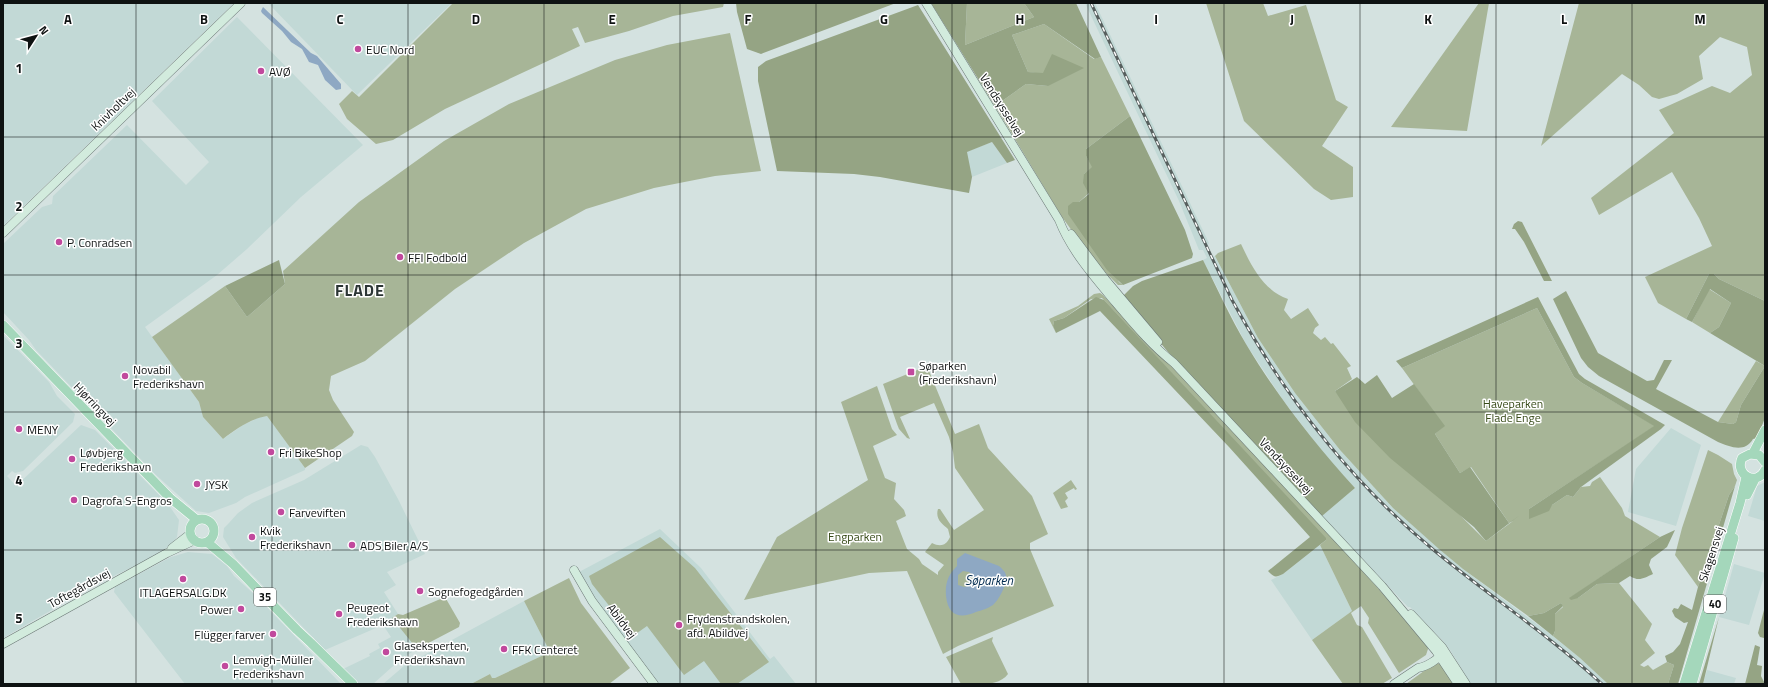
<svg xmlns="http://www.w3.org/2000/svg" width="1768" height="687" viewBox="0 0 1768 687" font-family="'Titillium Web',sans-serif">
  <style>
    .built { fill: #c2d9d6 }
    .green { fill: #a7b597 }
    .forest { fill: #95a484 }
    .water { fill: #8ea8c3; fill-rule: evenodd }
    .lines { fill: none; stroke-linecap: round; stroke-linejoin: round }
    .secondary-casing { stroke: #6a7674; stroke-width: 9 }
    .primary-casing { stroke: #fff; stroke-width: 10 }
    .secondary { stroke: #d2ebdd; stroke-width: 8 }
    .primary { stroke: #a4d7bb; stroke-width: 9 }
    .rail-casing { stroke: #575f5e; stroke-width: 3 }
    .rail { stroke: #fff; stroke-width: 1.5; stroke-dasharray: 4.5; stroke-linecap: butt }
    .grid { fill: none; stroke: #0e1212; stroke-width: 1; stroke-opacity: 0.55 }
    .poi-dot { fill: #c1499d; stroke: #fff; stroke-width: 1.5 }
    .labels { text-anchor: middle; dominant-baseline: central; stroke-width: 3; stroke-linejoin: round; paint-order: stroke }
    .shield { fill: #fff; stroke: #565959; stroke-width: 1 }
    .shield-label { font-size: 11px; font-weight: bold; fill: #0e1212 }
    .poi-label { font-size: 12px; fill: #0e1212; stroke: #fff; text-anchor: start }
    .street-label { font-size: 12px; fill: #0e1212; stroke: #fff }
    .park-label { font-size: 12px; fill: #364a17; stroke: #fff }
    .water-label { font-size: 13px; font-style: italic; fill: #012a4e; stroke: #fff }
    .district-label { font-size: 16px; font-weight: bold; letter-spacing: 1px; fill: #2b3534; stroke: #fff }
    .grid-label { font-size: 13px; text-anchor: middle; font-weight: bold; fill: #0e1212; stroke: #fff; stroke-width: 3; stroke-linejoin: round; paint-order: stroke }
  </style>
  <rect width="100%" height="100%" fill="#d4e2e0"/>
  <path class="built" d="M3,3H234L3,226Z
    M268,3H452L357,95Z
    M1085,3H1095L1209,243L1206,248L1211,256H1215L1258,338L1295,393L1340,450L1393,508L1463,569L1553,636L1580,658L1608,684H1471L1450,650L1442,640L1410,607H1408L1322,516L1355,488L1328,459L1283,400L1246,344L1203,260L1207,258L1203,250H1199L1179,201Z
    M237,17L363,145L301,197L247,249L217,275L145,327L199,402L203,417L223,439L243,425L260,417L267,416L305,468V470L245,497L236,503L209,513L196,511L156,475L36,350L29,340L3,312V244L42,207L52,204L53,196L127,125L186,185L209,162L152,101Z
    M992,142L1007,163L972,177L966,152Z
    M3,335L49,382L57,396L75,414L73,422L23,471L15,473L12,471L7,476L16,486L81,425L95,430L168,504L179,520L177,537L171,545L147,560L97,584L3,638Z
    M1671,428L1701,445L1676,526L1628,512L1636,469Z
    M361,445L368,447L375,457L398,499L425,554L387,572L396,585L384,592L398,614L393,618L417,649L401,659L373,684H358L343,669L370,656L369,654L380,648L378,644L391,637L383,625L325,650L236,558L223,537L224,528L228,524L238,513L252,503L304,480Z
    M1765,482V521L1748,516L1757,486Z
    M660,529L701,568L770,659L774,656L796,684H659L590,593L579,572Z
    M1320,545L1352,611L1312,640L1271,580L1283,574Z
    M188,552L212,554L227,566L234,576L255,595L341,684H185L114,592L115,587L171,557Z
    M1734,564L1765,573L1749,625L1719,617Z
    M524,601L550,652L495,678L492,679L490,674L471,684H383L404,666Z
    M1707,670L1736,678L1734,684H1703Z"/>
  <path class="green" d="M453,3H724L723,7L673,16L629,31L585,43L578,27L572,29L580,46L445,109L393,140L376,144L347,119L339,104L352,91L359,97Z
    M967,3H1024L1034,17L965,45Z
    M1206,3H1263L1268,16L1306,5L1336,100L1348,107L1322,146L1353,167V197L1331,200L1314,189L1244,121Z
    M1479,3H1489L1467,131L1391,127Z
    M1579,3H1765V301L1719,279L1714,274H1709L1686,319L1658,303L1645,277L1712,246L1699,218L1672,172L1599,215L1591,198L1674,133L1659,110L1712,86L1730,93L1752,75L1747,47L1720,37L1699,56L1703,79L1677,94L1659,99L1652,97L1639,85L1622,74L1541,146Z
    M1044,24L1094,59L1101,57L1130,116L1086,149V156L1093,167L1084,174L1089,193L1079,202L1119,282L1123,285H1118L1106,273L1103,274L1062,217L995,106L1026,84L1048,86L1043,74L1028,72L1012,35Z
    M730,33L761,171L715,176L654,188L586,209L524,243L455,289L365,361L331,376L329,390L333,400L354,432L352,436L305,468L267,416C250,419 236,429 223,439L203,417L199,402L152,337L225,286L247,317L285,284L283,271L359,202L444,141L509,104L615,60L667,45Z
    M1241,244C1252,267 1263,290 1288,299L1284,310L1291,319L1308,308L1319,325L1315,328L1313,333L1321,340L1325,337L1331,344L1333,343L1351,366L1347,368L1352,379L1335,391L1486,541L1513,521L1509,523L1471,467L1460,473L1435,434L1444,426L1402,368L1537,308L1574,377L1582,383L1655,426L1529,509L1552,505L1567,495L1573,497L1581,487L1590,486L1592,482L1600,477L1622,508L1625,516L1660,537L1570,598H1578L1597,584L1619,583L1652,624L1645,640L1655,653L1640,665L1644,667L1648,665L1653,670L1667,662L1674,665L1668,684H1608L1580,658L1553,636L1555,631V614L1563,607L1561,603L1544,613L1528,616L1463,569L1439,549L1393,508L1340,450L1295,393L1258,338L1215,256L1218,253Z
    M1709,289L1731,303L1719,327L1710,333L1692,322Z
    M1100,293L1103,295L1114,307H1117L1345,551L1408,622V624L1427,646L1428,649L1426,655L1399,673L1368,623L1369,618L1361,606L1351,613L1357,625L1362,627L1392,678L1382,684H1343L1312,640L1352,611L1320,545L1326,540L1102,298L1091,299L1064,318L1054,321L1053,326L1056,333L1049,319L1078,306L1094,294Z
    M1756,361L1765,366L1741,405L1736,422L1733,424L1718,422Z
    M927,366L955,434L979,424L988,448L1032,496L1048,534L1030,543V549L1054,606L958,646L943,654L907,571L869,573L744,600L777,537L868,480L841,402L877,386L892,429L897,435L873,446L885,478L896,483L894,499L904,510L906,516L896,521L907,549L919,559L922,564L938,575V572L944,565L925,552L932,543C940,547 946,546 950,537L948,529C942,524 935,519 938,509H940L954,530L984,510L955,468L953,452L949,437L934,403L900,417L910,439L907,438L899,429L897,424L883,384Z
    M1708,450L1718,455L1732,464L1734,474L1737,480L1735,486L1729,495L1698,587L1675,555L1682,528Z
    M1071,480L1077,489L1075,490L1074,488L1065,493L1068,498L1065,501L1068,507L1061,509L1053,493Z
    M660,537L695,568L769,662L737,684H721L704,661L684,675L647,626L633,636L592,584L589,576Z
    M569,578L581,603L630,668L609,684H471L490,674L492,678H495L550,652L524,601Z
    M445,597L460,623L459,627L417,649L392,618L398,614L403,615Z
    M993,637L992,641L1007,672L1008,674C999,687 975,684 961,684L946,657Z
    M1435,663L1442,664L1455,684H1406Z"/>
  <path class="forest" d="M736,3H896L761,54L747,49L737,12Z
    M931,3H967L965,45L1034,17L1024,3H1076L1101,57L1095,59L1044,24L1012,35L1028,72L1043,73L1052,54L1084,68L1048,86L1026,84L995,106Z
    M918,5L1015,160L1007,163L992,142L967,152L972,177L969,193L880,177L854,174L777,171L758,81V67L766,61Z
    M1130,116L1185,230L1193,254L1192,258L1123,285L1107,270L1068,214V206L1073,202H1079L1089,194L1083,183L1084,174L1092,167L1086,156V149Z
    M1518,221L1522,222L1552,281H1544L1524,242L1515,229H1512L1514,224Z
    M279,260L285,284L247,317L225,286Z
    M1203,260C1217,288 1230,317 1246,344C1277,396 1315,444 1355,488L1322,516L1168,352L1122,297L1133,286L1142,281Z
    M1709,274H1714L1719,279L1765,301V418L1757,438L1753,439C1745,453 1730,447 1718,442L1599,376L1588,367L1581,358L1553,299L1566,291L1598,353L1647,381L1654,380L1664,360H1672L1656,389L1718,422L1733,424L1736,422L1741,405L1765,366L1710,333L1719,327L1731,303L1710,289L1692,322L1686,319Z
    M1096,297L1104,300L1326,538V540L1283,574C1275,578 1274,577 1268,571L1310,537L1229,447L1100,311L1056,333L1053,326L1054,321L1064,318Z
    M1538,297L1579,374L1585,379L1665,425L1661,429L1581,487L1573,497L1567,495L1552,505L1549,511L1529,519V509L1654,426L1582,383L1574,377L1537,308L1402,368L1396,361Z
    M1377,375L1392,398L1414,384L1445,426L1435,434L1460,473L1470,467L1509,523L1520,515L1486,541L1474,527L1390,458L1355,422L1335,391L1357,377L1365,384Z
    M1735,486L1678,684H1668L1674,665L1667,662L1665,656L1673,652L1680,644L1688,622L1684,623L1675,617L1672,611L1674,608L1678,609L1681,604L1692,610L1698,587L1729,495Z
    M1675,530L1667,547L1651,559L1649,565L1653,574C1644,578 1639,582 1630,576L1619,583L1597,584L1578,598L1571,600L1569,598L1660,537Z
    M1561,603L1563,606L1555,614V631L1553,636L1528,616L1544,613Z
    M1765,606L1764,638L1760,637L1758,633Z
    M1719,617L1703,684H1699Z
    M1755,645L1760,647L1757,665L1762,666L1761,676L1765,684H1745Z"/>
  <path class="water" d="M263,7L311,53L317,56L341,84V89L336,90L325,80L318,65L309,62L302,49L291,42L282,31L262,13L261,11Z
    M965,553L999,566C1002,569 1005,571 1006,575C1008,583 999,600 993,605C987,609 982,610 976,612C960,619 948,616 946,596C945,583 948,575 957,566V559ZM963,571L969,572L974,576C973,582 971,586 964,587L958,585V575Z"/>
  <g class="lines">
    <g class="secondary-casing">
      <path id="secondary" d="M926,3L1059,220C1071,251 1095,278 1116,303C1134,324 1152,346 1174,363L1382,586L1436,651L1458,684
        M3,233L241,3
        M1071,234L1105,279L1158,342
        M172,548L190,534
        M574,570L592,601L654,684
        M1411,614L1442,647L1466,684
        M3,644L167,553L195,540
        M1394,684L1418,668C1426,667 1439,659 1443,652"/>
    </g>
    <g class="primary-casing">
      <path id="primary" d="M3,325L170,498L197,520
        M1753,453L1765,430
        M1765,462L1759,455L1750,454L1742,458C1734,475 1757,487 1765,470
        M1747,495L1755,479
        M190 531a12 12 0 1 1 24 0a12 12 0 1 1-24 0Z
        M207,542L233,564L297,630L311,643L353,684
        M1684,684L1740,503L1746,477
        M1692,684L1734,538"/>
    </g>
    <use href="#secondary" class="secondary"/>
    <use href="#primary" class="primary"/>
    <g class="rail-casing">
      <path id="rail" d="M1091,3L1232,300C1284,396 1351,482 1436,552C1491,597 1550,636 1602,684"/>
    </g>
    <use href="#rail" class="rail"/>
  </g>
  <path class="grid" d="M136,3V684M272,3V684M408,3V684M544,3V684M680,3V684M816,3V684M952,3V684M1088,3V684M1224,3V684M1360,3V684M1496,3V684M1632,3V684M3,137H1765M3,275H1765M3,412H1765M3,550H1765"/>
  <g class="poi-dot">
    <circle cx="358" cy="49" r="4"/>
    <circle cx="261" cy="71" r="4"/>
    <circle cx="59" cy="242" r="4"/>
    <circle cx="400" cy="257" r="4"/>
    <rect x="907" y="368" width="8" height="8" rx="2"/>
    <circle cx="125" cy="376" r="4"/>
    <circle cx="19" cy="429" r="4"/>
    <circle cx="271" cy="452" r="4"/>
    <circle cx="72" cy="459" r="4"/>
    <circle cx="197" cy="484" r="4"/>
    <circle cx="74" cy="500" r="4"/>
    <circle cx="281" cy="512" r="4"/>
    <circle cx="252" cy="537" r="4"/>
    <circle cx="352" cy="545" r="4"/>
    <circle cx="183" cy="579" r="4"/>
    <circle cx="420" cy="591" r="4"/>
    <circle cx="241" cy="609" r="4"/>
    <circle cx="339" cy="614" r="4"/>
    <circle cx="679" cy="625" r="4"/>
    <circle cx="273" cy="634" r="4"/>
    <circle cx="504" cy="649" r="4"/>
    <circle cx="386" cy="652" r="4"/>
    <circle cx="225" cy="666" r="4"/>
  </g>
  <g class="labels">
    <g class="shield">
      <rect x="254" y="588" width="22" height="18" rx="3"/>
      <rect x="1704" y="595" width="22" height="18" rx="3"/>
    </g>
    <g class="shield-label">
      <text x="265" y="597">35</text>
      <text x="1715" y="604">40</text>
    </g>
    <g class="poi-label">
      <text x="366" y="49">EUC Nord</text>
      <text x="269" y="71">AVØ</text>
      <text x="67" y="242">P. Conradsen</text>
      <text x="408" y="257">FFI Fodbold</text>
      <text x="919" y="365">Søparken<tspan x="919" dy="14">(Frederikshavn)</tspan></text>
      <text x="133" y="369">Novabil<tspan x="133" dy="14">Frederikshavn</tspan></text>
      <text x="27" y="429">MENY</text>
      <text x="80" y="452">Løvbjerg<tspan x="80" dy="14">Frederikshavn</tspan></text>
      <text x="279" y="452">Fri BikeShop</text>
      <text x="205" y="484">JYSK</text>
      <text x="82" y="500">Dagrofa S-Engros</text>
      <text x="289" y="512">Farveviften</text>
      <text x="260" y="530">Kvik<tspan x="260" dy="14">Frederikshavn</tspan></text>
      <text x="360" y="545">ADS Biler A/S</text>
      <text x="428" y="591">Sognefogedgården</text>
      <text x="183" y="592" text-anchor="middle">ITLAGERSALG.DK</text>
      <text x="347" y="607">Peugeot<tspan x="347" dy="14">Frederikshavn</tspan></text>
      <text x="233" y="609" text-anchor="end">Power</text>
      <text x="687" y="618">Frydenstrandskolen,<tspan x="687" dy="14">afd. Abildvej</tspan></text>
      <text x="265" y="634" text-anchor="end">Flügger farver</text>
      <text x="394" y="645">Glaseksperten,<tspan x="394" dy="14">Frederikshavn</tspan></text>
      <text x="512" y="649">FFK Centeret</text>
      <text x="233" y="659">Lemvigh-Müller<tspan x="233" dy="14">Frederikshavn</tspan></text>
    </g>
    <g class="street-label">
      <text transform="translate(1002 105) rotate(58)">Vendsysselvej</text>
      <text transform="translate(113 109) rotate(-44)">Knivholtvej</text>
      <text transform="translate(95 404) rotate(46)">Hjørringvej</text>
      <text transform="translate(1286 466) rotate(47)">Vendsysselvej</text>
      <text transform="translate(1711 554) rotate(-72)">Skagensvej</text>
      <text transform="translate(79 588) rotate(-29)">Toftegårdsvej</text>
      <text transform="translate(622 621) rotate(53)">Abildvej</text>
    </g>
    <g class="park-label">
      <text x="1513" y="403">Haveparken<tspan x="1513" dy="14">Flade Enge</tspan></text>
      <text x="855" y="536">Engparken</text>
    </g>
    <g class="water-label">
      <text x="989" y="580">Søparken</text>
    </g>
    <g class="district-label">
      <text x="360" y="290">FLADE</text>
    </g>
  </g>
  <g class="grid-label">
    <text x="68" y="24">A</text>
    <text x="204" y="24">B</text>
    <text x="340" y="24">C</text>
    <text x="476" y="24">D</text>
    <text x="612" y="24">E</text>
    <text x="748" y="24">F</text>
    <text x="884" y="24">G</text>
    <text x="1020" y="24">H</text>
    <text x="1156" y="24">I</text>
    <text x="1292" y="24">J</text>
    <text x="1428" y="24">K</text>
    <text x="1564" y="24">L</text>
    <text x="1700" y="24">M</text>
    <text x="19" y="73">1</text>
    <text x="19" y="211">2</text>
    <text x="19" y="348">3</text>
    <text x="19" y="485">4</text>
    <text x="19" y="623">5</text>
  </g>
  <rect width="1768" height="687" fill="none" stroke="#0e1212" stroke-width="8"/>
  <g transform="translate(36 36) rotate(54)" stroke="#ffffff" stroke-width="3" paint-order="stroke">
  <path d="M0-3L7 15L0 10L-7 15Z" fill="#0e1212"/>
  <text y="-6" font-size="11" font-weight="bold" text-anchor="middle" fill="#0e1212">N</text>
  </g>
</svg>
